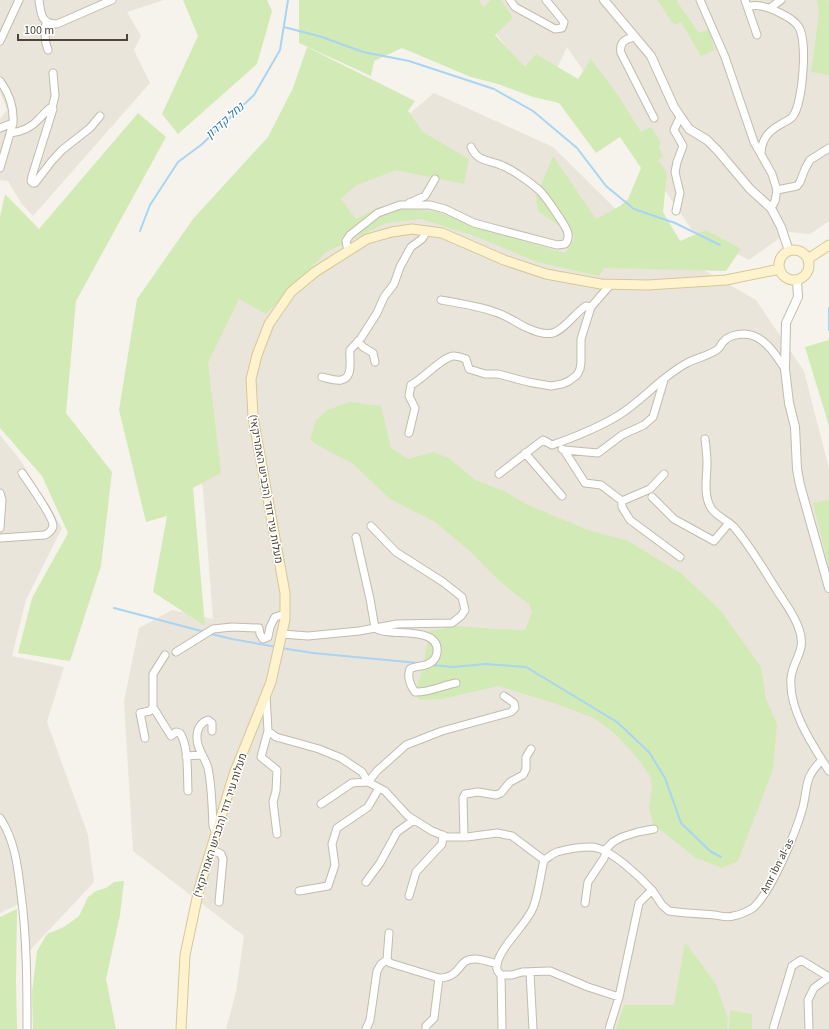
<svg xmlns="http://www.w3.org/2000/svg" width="829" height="1029" viewBox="0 0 829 1029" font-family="'Source Sans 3',Heebo,sans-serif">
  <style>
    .residential { fill: #eae5da }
    .green { fill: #d2eab5 }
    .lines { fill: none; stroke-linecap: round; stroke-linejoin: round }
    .stream { stroke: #a9d4f2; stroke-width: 2 }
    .minor-casing { stroke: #c2bbae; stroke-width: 9 }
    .tertiary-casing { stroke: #c2bbae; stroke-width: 10 }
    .secondary-casing { stroke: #d6c79b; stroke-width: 11 }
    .minor { stroke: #fff; stroke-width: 7 }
    .tertiary { stroke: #fff; stroke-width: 8 }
    .secondary { stroke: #fff3cd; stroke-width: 9 }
    .labels { text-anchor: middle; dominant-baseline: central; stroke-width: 3; stroke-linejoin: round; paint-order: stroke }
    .street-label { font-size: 11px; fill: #4b4439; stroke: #fff }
    .water-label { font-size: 12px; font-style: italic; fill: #2e7ab2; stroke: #fff }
  </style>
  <rect width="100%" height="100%" fill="#f6f3ec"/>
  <path class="residential" d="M0,0H164L127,12L141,36L134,50L150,83L33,216L21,203L8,181L0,180V119L7,110L0,92Z
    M470,0H829V221L810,234L788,232L749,260L692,230L567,47L558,66L524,70Z
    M434,93L553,147L641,234L756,300L804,371L829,469V1029H226L236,992L244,936L133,851L124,701L139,628L172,610L213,619L203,489L172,341L314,193Z
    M0,435L21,461L62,528L26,600L12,656L64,667L47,722L88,835L94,882L21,960L19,904L0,913Z"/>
  <path class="green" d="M183,0H267L272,11L257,64L178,134L162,114L198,36Z
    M299,0H479L483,7L491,0H501L513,18L495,35L525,67L536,54L578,79L591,59L617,94L641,132L651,127L661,142L659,147L663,156L658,160L667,173L663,212L680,241L706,230L741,249L726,271L604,268L599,276L537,262L475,236L421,219L386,223L325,253L266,314L239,299L208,363L221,473L193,488L205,626L153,592L167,516L146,522L119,410L137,299L193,219L268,137L293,88L307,47L415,101L408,111L423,132L469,159L464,184L396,170L355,186L341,199L356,219L379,207L435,211L492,232L565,253L575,237L538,211L536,197L553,156L596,219L620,206L628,199L641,168L620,137L596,153L559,103L533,97L498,84L471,77L402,48L374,61L371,76L299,43Z
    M657,0H676L699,33L709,29L715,50L701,56L681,22L674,25Z
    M817,0H828L829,3V75L811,72L819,14Z
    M138,113L166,137L76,301L66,413L112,472L101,566L70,661L18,653L32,598L68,533L42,476L0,428V217L5,194L39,229Z
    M829,340V426L805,347Z
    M350,402L381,406L391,448L408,459L434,452L450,459L475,480L506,492L528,505L588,530L628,541L682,574L721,611L761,667L766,699L777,724L773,769L738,861L722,868L696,858L653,824L649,807L652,789L651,778L643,766L633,753L613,732L594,718L554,703L498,686L442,699L419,700L416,689L423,668L429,631L457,626L496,629L525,630L532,612L529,604L511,591L490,572L471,552L435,522L390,499L352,463L325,449L310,440L316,420L327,410Z
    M829,500V568L813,503Z
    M124,881L120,915L106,979L116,1029H33L32,992L37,951L47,934L64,927L79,916L88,897L96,891L106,888L114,882Z
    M17,909L16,981L17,1029H0V917Z
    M685,942L716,984L728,1019L727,1029H616L624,1005H674Z
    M730,1010L752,1014V1029H729Z"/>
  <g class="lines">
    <path class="stream" d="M284,27L322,37L363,52L409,61L494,89L533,111L577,148L606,186L634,209L675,223L720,245
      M140,231L150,205L178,162L201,145L254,95L280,50L288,0
      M829,308V330
      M114,608L205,632
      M211,634L232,639L277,647
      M281,648L313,653L418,663
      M432,665L453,667L486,664L526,667L617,722L649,752L665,778L681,823L710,851L721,857"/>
    <g class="minor-casing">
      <path id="minor" d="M39,0C41,14 41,24 57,24L112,0
        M510,0L515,7L555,29L562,28L564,22L546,0
        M700,0L725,57L754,142L772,174L777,190L775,201L771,208
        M745,0L757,35
        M748,6C752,6 756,5 760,6C770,7 793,18 798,26C808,39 803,102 793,116C791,119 787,121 783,123C770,130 762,137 761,153
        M770,8L781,0
        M46,22C45,32 44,40 48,50
        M635,37C625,39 619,42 621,53L654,118
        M0,41L19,0
        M0,81C9,93 14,108 13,123L0,168
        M52,108L55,96L53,73
        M0,128L13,123
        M10,133C21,132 31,128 39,119C43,115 46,111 50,108L53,109L32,176L31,181L33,183H35L51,162L62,150L90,128L100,116
        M777,190L797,186L800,182L805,169L810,160L829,148
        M409,203L425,196L435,179
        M676,211L680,193L675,172L677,162L683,146L674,130L680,117
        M348,251L346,241L350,235L378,213L400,205H430L445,209L474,223L557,245L565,244C572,236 566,228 561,220C554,210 548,199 539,190C531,183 513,170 503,166C489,159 478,163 471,147
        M441,300C459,303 478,306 495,312C505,315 514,321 523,326C532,330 542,335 553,333C564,330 576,312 586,306L591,307
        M358,341L363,347L373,353L375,362
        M322,377C327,378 335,381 341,380C354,378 349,359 350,350L361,338L377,313L384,297L394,284L400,267L411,247L422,239L427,231
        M409,433L415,408L409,396L411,385C423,379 443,356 454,356C458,356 463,358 466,359L469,369L485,374H498L528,382L551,386L562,384L569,381L577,375L580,369L581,362V339L591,307L611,284
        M705,439C706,447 707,455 707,463C707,477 703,495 711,508C716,516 727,520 734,527C751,547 764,570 778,592C785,603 795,616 799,629C807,651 793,659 791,678C788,709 813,746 829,771
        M562,449L564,450L598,453L622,435L644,425L653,417L664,380
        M564,450L585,483L601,485L622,501V507L630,520L680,557
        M525,453L562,496
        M499,474L543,440L552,445C575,437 598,428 619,415C643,400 662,376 687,363C696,358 709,356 718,349C720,348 721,344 723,342C728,336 737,334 745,334C764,335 776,355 785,369
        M0,493L2,500L0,528
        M652,497L674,519L714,541L729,523
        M622,501L650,489L664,474
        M356,537L370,599L375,628C388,638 441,624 437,653C436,658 434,661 430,663C424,667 417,665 410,669C407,677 410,685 415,692C427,693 444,685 456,683
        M0,538L45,535C49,533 52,531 53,526C54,518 28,482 22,473
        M282,634L308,636L359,631L397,624L452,623L461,616L465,610L462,597L443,582L396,552L371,526
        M176,652L213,629L232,627L259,628L260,634L263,639L268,637L270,627L275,617L285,614
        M266,695L268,731L276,737L319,749L341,758L362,772L368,782L385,791L408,816L432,831L447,837H467L497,833L512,836L544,860
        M153,707L171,736L176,732L180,733C189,747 187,774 188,791
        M212,731V723L208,720C201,722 197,729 197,736C196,748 205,757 208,768C212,787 212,807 213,826L216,833
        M268,731L261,757L277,770L276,791L273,802L277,834
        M145,738L140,713L150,711L153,707V674L165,655
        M186,756L202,755
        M321,804L352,783L368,782L377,771L406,745L442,731L511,712L515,708L514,703L504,696
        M0,818C15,840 18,868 21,894C27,939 27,984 27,1029
        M464,837L463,798L465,794L478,792L496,795L501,793L510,782L523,775L526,769V757L531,749
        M211,849L221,854L223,859L219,902
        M366,882L380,863L397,832L414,820
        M299,891L328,886L335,865L332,844L337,828L368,807L379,788
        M409,896L416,872L442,844L443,835
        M585,903L588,882L604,858L607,848L613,842L622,837L638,832L654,829
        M389,933L387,960L390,963L439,978C444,978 449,977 453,974C462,968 461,959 475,959C482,959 490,962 497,964
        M530,972L533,1029
        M501,975L502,1029
        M619,997L588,987L550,971L522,972L512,975H501C498,972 496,970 497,965C499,948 526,925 533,908C539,893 540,876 544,860C548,858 553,853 557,852C567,849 582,847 592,847C610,848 640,877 652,890
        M366,1029L370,1020L377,971L381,964L387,960
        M426,1029V1026L434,1018L439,978
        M609,1029L619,997L639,903L652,890L662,905L669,911C684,913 700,914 715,915C720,916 728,918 733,916C739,915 748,911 753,908C772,891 796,832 803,807C808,785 804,778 822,760
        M773,1029L792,966L801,960L829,977
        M809,1029L808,1000L814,988L829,977"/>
    </g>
    <g class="tertiary-casing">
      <path id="tertiary" d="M604,0L651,56L674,107L689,129L707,140L718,151L750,189L771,208L781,227L789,251
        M797,280L798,297L786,323L785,369L789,403L795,427L797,469L800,485L829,588"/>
    </g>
    <g class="secondary-casing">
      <path id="secondary" d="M779 265a15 15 0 1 1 30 0a15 15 0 1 1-30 0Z
        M808,259L829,245
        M181,1029L185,955L199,889L234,774L271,682L285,619V593L253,417L251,379L257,355L269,324L291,292L315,272L367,239L392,232L412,229L442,233L504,260L546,274L601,284L648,285L726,280L780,269"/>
    </g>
    <use href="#minor" class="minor"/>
    <use href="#tertiary" class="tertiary"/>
    <use href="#secondary" class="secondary"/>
  </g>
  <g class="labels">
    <g class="street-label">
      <text transform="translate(266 489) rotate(80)">מעלות עיר דוד (הכביש האמריקאי)</text>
      <text transform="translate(220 825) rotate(-72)">מעלות עיר דוד (הכביש האמריקאי)</text>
      <text transform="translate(777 866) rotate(-63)">Amr ibn al-as</text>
    </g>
    <g class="water-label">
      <text transform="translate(225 121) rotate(-42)">נחל קדרון</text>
    </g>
  </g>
  <path d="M18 34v6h109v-6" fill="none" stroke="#4b4439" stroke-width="2"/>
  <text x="24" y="34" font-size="12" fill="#4b4439" stroke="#ffffff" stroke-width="3" paint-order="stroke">100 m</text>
</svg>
